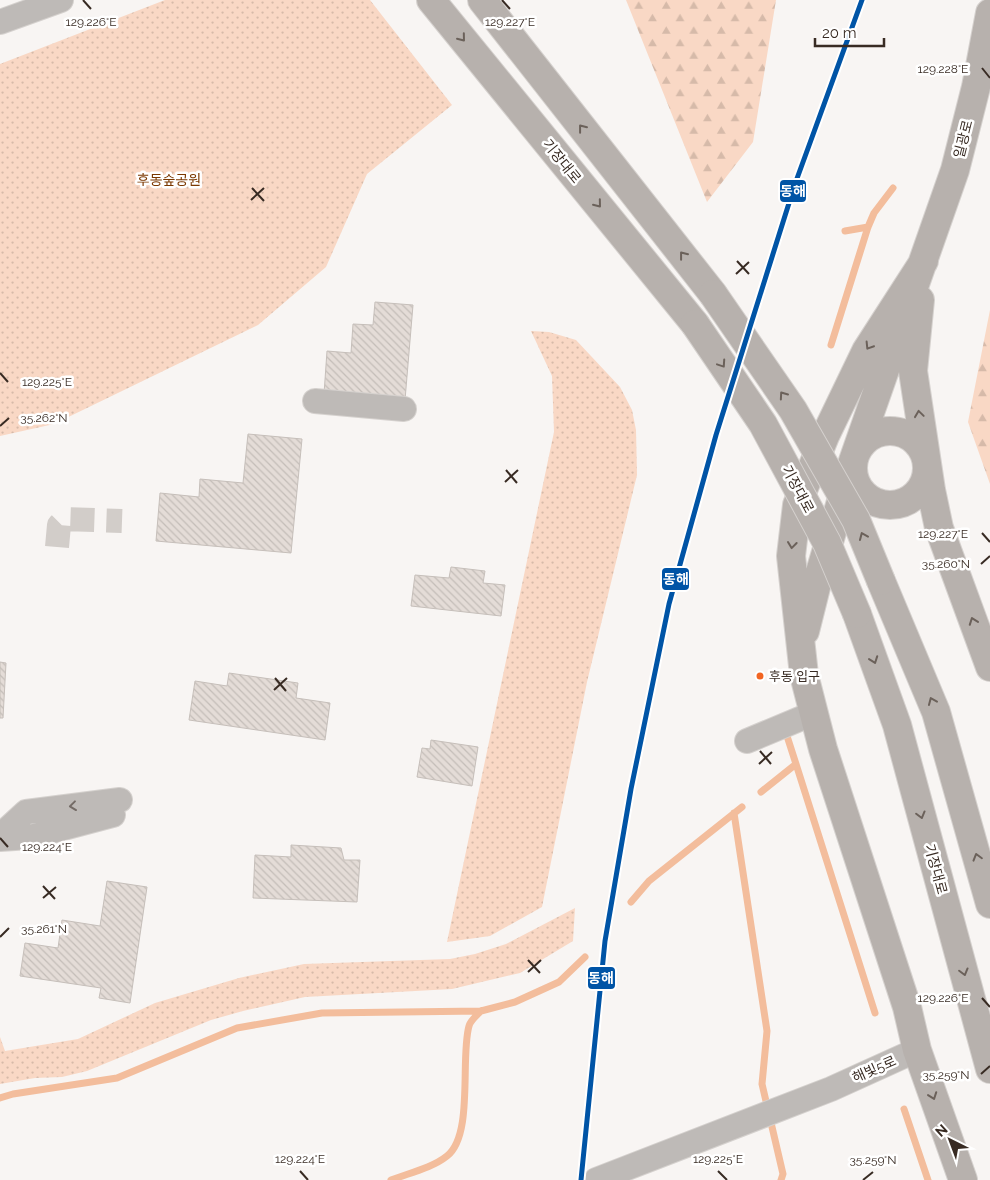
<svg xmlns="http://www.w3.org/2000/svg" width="990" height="1180" viewBox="0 0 990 1180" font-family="Raleway,'Noto Sans KR',sans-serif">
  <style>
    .green { fill: url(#green-dots) }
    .forest { fill: url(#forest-firs) }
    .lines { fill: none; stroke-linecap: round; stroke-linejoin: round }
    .stream { stroke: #f3bd9c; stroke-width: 7 }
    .building { fill: url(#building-back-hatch); stroke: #c6bfba }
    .minor-tunnel { stroke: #d2cdc9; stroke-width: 24; stroke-dasharray: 24 12; stroke-linecap: butt }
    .minor-casing { stroke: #d5d1ce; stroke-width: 26 }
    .major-casing { stroke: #d5d1ce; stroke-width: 30 }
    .minor { stroke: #bebab7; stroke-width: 24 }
    .major { stroke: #b7b1ad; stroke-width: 28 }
    .major-bridge-casing { stroke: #d5d1ce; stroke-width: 30; stroke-linecap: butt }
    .major-bridge { stroke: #b7b1ad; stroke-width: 28 }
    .rail-1-casing { stroke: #fff; stroke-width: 9 }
    .rail-1 { stroke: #0054a6; stroke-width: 5 }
    .oneway { stroke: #6b615a }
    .oneway2 { stroke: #746b66 }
    .ticks { fill: none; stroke: #382b23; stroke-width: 2 }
    .bus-dot { fill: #f26522; stroke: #fff; stroke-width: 2 }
    .labels { text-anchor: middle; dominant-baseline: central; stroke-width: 5; stroke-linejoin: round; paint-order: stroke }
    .bus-label { font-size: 13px; fill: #382b23; stroke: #fff; text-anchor: start }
    .street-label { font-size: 14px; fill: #382b23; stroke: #fff }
    .park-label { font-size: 14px; fill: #7b3800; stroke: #fff }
    .ticks-label { font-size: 12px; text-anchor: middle; fill: #382b23; stroke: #fff; stroke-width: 5; stroke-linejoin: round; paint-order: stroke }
    .line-badge { stroke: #fff; stroke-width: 2 }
    .badge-label { font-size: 14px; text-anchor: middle; font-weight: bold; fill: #fff }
  </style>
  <defs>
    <pattern id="green-dots" width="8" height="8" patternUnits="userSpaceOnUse" patternTransform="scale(1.25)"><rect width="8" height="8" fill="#f9d8c5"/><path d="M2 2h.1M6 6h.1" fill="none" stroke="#d6baa9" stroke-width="1.8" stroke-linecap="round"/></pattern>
    <pattern id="forest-firs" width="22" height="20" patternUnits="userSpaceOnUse" patternTransform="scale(1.25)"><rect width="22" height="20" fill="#f9d8c5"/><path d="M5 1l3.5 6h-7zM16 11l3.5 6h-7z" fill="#d6baa9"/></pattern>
    <pattern id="building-back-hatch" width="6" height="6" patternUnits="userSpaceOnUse" patternTransform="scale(1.25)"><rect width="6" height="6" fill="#e4dcd7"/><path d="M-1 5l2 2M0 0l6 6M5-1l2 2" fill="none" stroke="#c4bdb8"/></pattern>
  </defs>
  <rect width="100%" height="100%" fill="#f8f5f3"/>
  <path class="green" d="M165,0H370L452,105L367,174L326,267L258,325L54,424L0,436V64Z
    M531,331L549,332L576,340L620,387L632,410L636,430L637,475L587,682L542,907L490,936L447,942L554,432L552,376Z
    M575,908L573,941L520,973L452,989L305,997L243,1011L211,1020L87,1071L62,1077L35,1078L0,1084V1037L5,1051L78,1039L155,1003L239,978L304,964L450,959L475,954L506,944Z"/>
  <path class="forest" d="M626,0H776L753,142L707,202Z
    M990,310V484L968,422Z"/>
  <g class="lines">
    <path class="stream" d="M845,231L868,227
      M831,345L868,227L874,213L893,188
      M796,764L875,1013
      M761,792L796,764L787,736
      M734,813L767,1031L762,1084L783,1174L781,1180
      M631,902L649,881L742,807
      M0,1098L13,1094L117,1078L237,1028L322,1013L481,1011L515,1002L559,982L585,957
      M904,1109L928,1180
      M391,1180C409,1173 432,1168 447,1156C474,1135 460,1057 469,1026C470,1021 477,1015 481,1011"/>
  </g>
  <path class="building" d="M375,302L413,305L405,400L324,394L327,351L351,353L353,324L373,325Z
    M248,434L302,439L291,553L156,541L160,493L199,497L200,479L243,483Z
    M451,567L485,571L483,583L505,585L501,616L411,606L415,575L449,578Z
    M0,662L6,663L3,718H0Z
    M229,673L298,683L296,698L330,703L325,740L189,720L195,681L227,686Z
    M431,740L478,747L472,786L417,777L422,748L430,749Z
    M291,845L341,848L344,860H360L357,902L253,898L255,855L291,857Z
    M107,881L147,887L130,1003L99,998L101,988L20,976L25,943L58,948L62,920L100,926Z"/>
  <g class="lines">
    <path class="minor-tunnel" d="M57,547L59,525L65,519L122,521"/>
    <g class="minor-casing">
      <path id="minor" d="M0,22L61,0
        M315,401L404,409
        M747,741L814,713
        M0,836L26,812L120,800
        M0,839L30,837L113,815
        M596,1180L831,1089L917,1050"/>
    </g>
    <g class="major-casing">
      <path id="major" d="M431,0L695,324
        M482,0L713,294
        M924,261L866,351L825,436L797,505L791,556L804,675L823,749L907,1007L917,1050L963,1180
        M920,300L913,371L931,490L939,528L990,667
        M853 468a37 37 0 1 1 74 0a37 37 0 1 1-74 0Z
        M881,581L936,712L990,904
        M857,614L897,725L990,1069
        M805,631L818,579L853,461L955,170L976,87L990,13"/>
    </g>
    <use href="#minor" class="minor"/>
    <use href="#major" class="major"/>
    <g class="major-bridge-casing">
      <path id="major-bridge" d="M713,294L793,410L856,520L881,581
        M695,324L763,424L827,543L857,614"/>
    </g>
    <use href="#major-bridge" class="major-bridge"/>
    <g class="rail-1-casing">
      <path id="rail-1" d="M581,1180L605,941L631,789L669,604L716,435L795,184L862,0"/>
    </g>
    <use href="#rail-1" class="rail-1"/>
  </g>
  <defs><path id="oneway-chevron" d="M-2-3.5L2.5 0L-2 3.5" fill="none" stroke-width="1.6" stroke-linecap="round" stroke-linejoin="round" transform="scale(1.25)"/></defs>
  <g class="oneway">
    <use href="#oneway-chevron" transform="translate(462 38) rotate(51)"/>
    <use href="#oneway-chevron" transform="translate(582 128) rotate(-128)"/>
    <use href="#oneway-chevron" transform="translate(598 204) rotate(51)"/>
    <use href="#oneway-chevron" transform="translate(683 255) rotate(-128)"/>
    <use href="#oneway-chevron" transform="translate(869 346) rotate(122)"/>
    <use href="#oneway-chevron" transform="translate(722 364) rotate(56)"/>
    <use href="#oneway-chevron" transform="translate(783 395) rotate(-125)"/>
    <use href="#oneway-chevron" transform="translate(919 414) rotate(-98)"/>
    <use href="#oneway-chevron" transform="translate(863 536) rotate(-113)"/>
    <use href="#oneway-chevron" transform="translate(792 545) rotate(97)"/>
    <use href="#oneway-chevron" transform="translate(973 621) rotate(-110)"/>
    <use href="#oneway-chevron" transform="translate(874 660) rotate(70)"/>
    <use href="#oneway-chevron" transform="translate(932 701) rotate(-113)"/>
    <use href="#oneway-chevron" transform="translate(921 815) rotate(75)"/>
    <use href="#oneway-chevron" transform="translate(977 857) rotate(-106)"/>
    <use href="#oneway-chevron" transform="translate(964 972) rotate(75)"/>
    <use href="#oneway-chevron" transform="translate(933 1096) rotate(70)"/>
  </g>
  <use class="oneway2" href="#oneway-chevron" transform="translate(73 806) rotate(173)"/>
  <path class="ticks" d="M83,0L91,9M502,0L510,9M982,68L990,78M252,188L264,201M251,200L264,188M737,261L749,274M736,274L749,262M0,373L8,382M0,426L9,418M506,470L517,483M505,482L518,470M982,533L990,542M981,564L990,556M275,678L286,691M274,690L287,678M760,751L771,764M759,764L772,752M0,838L8,847M43,886L55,899M43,898L56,887M0,937L9,928M528,960L540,973M528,972L541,960M982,998L990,1007M981,1074L990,1066M300,1171L308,1180M718,1171L727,1180M863,1180L873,1172"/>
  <circle class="bus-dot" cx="760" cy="676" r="4.5"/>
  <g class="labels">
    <g class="bus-label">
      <text x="769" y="676">후동 입구</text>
    </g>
    <g class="street-label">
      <text transform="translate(963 139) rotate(-76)">일광로</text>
      <text transform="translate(562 161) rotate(51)">기장대로</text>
      <text transform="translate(798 489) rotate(62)">기장대로</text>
      <text transform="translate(936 869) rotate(75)">기장대로</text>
      <text transform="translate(874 1069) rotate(-24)">해빛5로</text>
    </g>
    <g class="park-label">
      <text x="169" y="180">후동숲공원</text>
    </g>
  </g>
  <g class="ticks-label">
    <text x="510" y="26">129.227°E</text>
    <text x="91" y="26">129.226°E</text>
    <text x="943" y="73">129.228°E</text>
    <text x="47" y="386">129.225°E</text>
    <text x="44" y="422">35.262°N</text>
    <text x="943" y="538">129.227°E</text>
    <text x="946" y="568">35.260°N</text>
    <text x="47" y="851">129.224°E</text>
    <text x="44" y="933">35.261°N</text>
    <text x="943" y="1002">129.226°E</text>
    <text x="946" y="1079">35.259°N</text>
    <text x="300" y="1163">129.224°E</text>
    <text x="718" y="1163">129.225°E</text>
    <text x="873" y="1164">35.259°N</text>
  </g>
  <g class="line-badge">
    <rect x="779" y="179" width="28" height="24" rx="5" fill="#0054a6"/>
    <rect x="661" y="567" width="29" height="24" rx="5" fill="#0054a6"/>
    <rect x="587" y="966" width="29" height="24" rx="5" fill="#0054a6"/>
  </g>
  <g class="badge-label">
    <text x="793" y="196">동해</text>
    <text x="676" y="584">동해</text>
    <text x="601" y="983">동해</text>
  </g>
  <g transform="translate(950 1140) rotate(318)" stroke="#ffffff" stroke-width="4" paint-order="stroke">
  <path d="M0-4L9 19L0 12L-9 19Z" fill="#382b23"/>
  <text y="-8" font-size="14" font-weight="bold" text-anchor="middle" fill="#382b23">N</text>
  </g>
  <path d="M815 38v8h69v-8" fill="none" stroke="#382b23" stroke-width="2.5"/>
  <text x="822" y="38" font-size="15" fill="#382b23" stroke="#ffffff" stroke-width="4" paint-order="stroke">20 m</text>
</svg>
